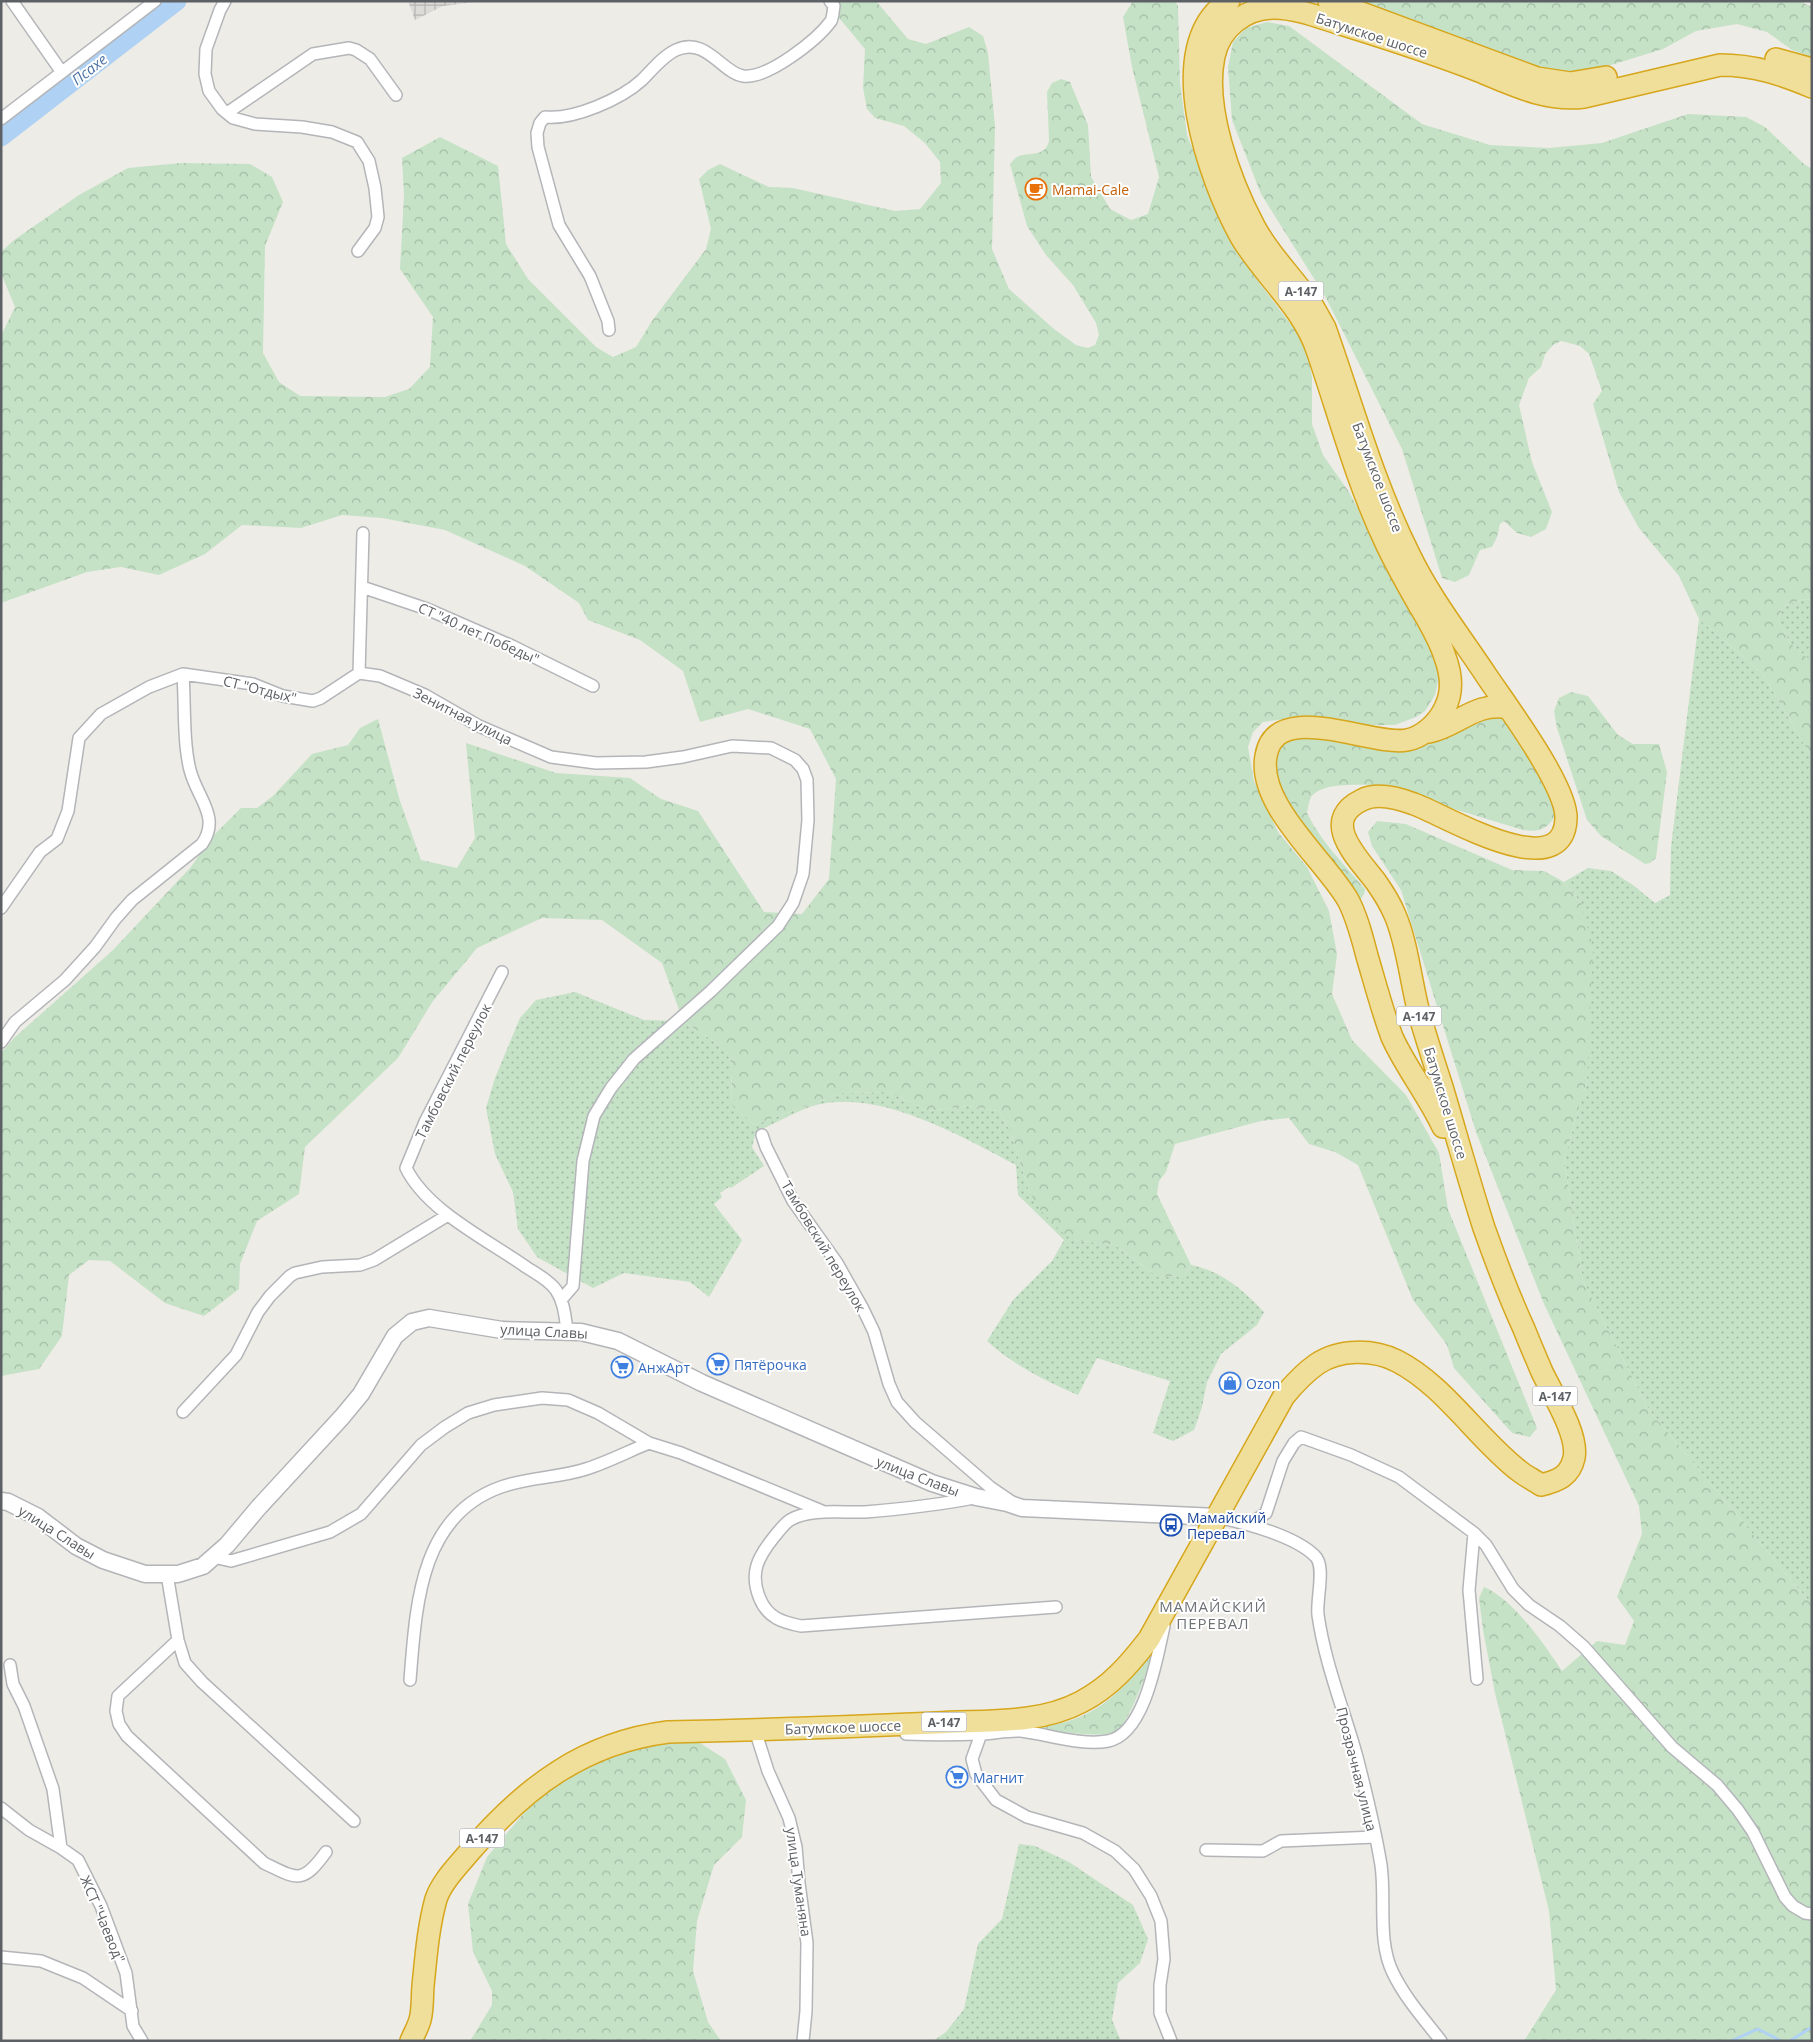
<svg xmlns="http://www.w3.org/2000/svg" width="1813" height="2042" viewBox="0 0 1813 2042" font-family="'Open Sans',sans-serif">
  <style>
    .industrial { fill: url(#industrial-grid) }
    .grass { fill: url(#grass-dots) }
    .forest { fill: url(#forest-crowns) }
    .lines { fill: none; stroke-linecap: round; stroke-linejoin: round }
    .stream { stroke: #afd2f4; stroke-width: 3 }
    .river { stroke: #afd2f4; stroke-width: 19 }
    .street-casing { stroke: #b3b5b9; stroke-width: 14 }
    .secondary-casing { stroke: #b2b4b8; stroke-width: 19 }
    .highway-casing { stroke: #d6a61d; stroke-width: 24 }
    .street { stroke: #fff; stroke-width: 11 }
    .secondary { stroke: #fff; stroke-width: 16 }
    .highway { stroke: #f0df9a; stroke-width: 21 }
    .labels { text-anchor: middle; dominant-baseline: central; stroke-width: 4; stroke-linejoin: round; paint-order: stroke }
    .shield { fill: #fff; stroke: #8e9092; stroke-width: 1 }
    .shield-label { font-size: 12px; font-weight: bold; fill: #5d6064 }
    .street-label { font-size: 14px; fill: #5d6064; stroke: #fff }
    .food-label { font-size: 14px; fill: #c56008; stroke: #fff; text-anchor: start }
    .shop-label { font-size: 14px; fill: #366cbe; stroke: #fff; text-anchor: start }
    .transit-label { font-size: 14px; fill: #164399; stroke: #fff; text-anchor: start }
    .water-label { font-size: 15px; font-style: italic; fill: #4e73a5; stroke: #fff }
    .neighbourhood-label { font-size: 15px; letter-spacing: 1px; fill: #6e7276; stroke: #fff }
  </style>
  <defs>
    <pattern id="industrial-grid" width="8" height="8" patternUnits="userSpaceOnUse" patternTransform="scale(1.25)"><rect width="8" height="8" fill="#dddbd8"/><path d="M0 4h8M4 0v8" fill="none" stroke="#b6b5b3"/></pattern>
    <pattern id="grass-dots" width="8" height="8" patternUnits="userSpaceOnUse" patternTransform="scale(1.25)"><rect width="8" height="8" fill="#c5e2c7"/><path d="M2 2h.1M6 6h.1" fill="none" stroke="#a3bba5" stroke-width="1.8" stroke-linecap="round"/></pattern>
    <pattern id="forest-crowns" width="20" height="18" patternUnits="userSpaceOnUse" patternTransform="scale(1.25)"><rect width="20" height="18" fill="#c5e2c7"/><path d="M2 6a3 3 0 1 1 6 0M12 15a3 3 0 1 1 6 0" fill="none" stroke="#a3bba5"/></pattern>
  </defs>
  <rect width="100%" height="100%" fill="#eeece6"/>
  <path class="industrial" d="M408,1H482L443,6L415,20Z"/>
  <path class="grass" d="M1804,599L1812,600V662L1790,643L1778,620L1783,606Z
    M1699,619L1763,674L1812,758V1605L1649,1410L1583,1281L1564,1160L1587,1080L1581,903L1564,882L1588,868L1611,871L1633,885L1655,903L1670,895L1671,847Z
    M575,992L644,1020L683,1021L718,1044L728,1054L732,1066L731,1105L754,1125L842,1093L889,1092L928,1111L968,1106L999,1111L1010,1131L1029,1191L1075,1240L1115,1245L1158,1277L1184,1276L1191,1265C1222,1271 1243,1290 1264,1312L1257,1325L1221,1354L1207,1382L1202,1407L1194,1430L1173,1441L1153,1433L1170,1381L1097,1358L1078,1395C1046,1381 1013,1365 987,1341L1013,1300L1052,1261L1064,1240L1018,1195L1016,1165C960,1136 881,1089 816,1105C798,1110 774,1124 756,1132L752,1147L764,1166L731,1188L729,1187L720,1193L722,1197L714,1204L742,1240L709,1297L690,1282L624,1273L593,1288L537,1257L518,1229L513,1192L495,1154L486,1108L495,1078L520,1018L536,1000Z
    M1019,1844L1035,1846L1069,1862L1133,1905L1148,1939L1140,1963L1118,1983L1112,2020L1121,2041H933L946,2032L964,2009L978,1944L1002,1919Z"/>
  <path class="forest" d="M828,1H876L908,39L926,44L969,27L983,36L988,53L995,126L992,249L1009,289L1054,329L1076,345L1088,348L1095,345L1099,335L1096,323L1073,285L1046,255L1027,226L1010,164C1013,161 1015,157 1019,156C1031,152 1045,157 1049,141L1047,92L1052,83L1061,79L1070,82L1088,125L1091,177L1110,209L1131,220L1148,214L1159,177L1132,67L1123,17L1133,1H1175L1178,6L1180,83L1187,135L1217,210L1239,256L1295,330L1308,357L1312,377V424L1323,455L1349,492L1436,656L1440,672L1435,695L1425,711L1416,717L1395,725H1363L1306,716L1263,722L1253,732L1248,747L1254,781L1278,832L1307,867L1329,911L1337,954L1332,994L1352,1040L1406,1095L1439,1153L1448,1209L1537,1428L1530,1437L1512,1433L1454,1368L1447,1345L1413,1300L1358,1165L1335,1152L1309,1144L1289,1118L1261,1121L1175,1144L1166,1172L1159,1181L1157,1194L1191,1265L1184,1276L1158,1277L1115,1245L1075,1240L1063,1233L1041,1211L1029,1191L1010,1131L999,1111L968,1106L928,1111L889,1092L842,1093L754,1125L731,1105L732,1066L728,1054L718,1044L683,1021L662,963L602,920L542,918L477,948L433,1001L398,1058L305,1147L299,1194L257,1221L240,1264L239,1289L204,1316L165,1303L110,1261L89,1260L69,1275L62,1336L39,1369L1,1376V1053L14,1038L112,951L191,867L210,839L241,808H257L273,796L312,754L348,745L360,728L378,719L400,801L421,860L457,868L475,838L466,743L556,773L630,778L661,799L698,811L764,912L802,914L829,879L836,779L810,729L748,709L700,722L683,671L640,640L588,620L579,603L525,566L445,530L382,518L342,515L301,528L242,525L205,554L159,575L121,567L87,572L1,603V336L15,307L1,273V252L14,240L79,195L128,168L181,163L250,164L272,177L283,202L265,246L263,353L279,382L300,396L385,397L409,389L430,367L433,317L400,269L404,195L402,158L440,137L498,166L506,244L528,279L596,347L613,357L636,347L652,321L706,249L711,229L699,179L708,170L720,164L769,187L793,188L895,211L920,209L941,183L940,162L925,143L904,126L875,118L867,109L863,88L865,49L829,6Z
    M1351,1H1799L1812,7V57L1792,50L1767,32L1737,24L1696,31L1663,49L1585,73L1551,75Z
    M1267,22L1289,26L1422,124L1490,145L1549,148L1602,143L1688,114L1746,117L1765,127L1804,164L1812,169V600L1804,599L1783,606L1778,620L1790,643L1812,662V758L1763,674L1699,619L1679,576L1639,528L1619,492L1593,404L1602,391L1589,354L1580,346L1561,341L1553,345L1545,354L1541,367L1529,378L1519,405L1532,462L1552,512L1546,529L1531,537L1517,533L1504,521L1500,524L1497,537L1492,547L1480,550L1469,575L1455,582L1442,578L1402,449L1325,296L1261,194L1232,120L1228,67L1233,42L1246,28Z
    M1571,692L1588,696L1618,735L1633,744H1659L1667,772L1656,858L1650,863L1645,864L1601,836L1587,820L1557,728L1554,711L1559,698Z
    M1492,716H1501L1509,721L1553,798L1556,815C1546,830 1540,832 1523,830L1375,785C1359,785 1322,782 1311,797C1309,801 1308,808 1307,813C1321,842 1344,864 1365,889L1364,894L1361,899H1357L1279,797L1273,751L1293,734L1392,746L1467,727Z
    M1377,821L1406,824L1512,870L1544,871L1564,882L1581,903L1593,948L1587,1080L1564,1160L1583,1281L1649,1410L1812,1605V2041H1524L1556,1990L1549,1911L1495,1693L1483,1630L1479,1598L1484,1587C1513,1599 1545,1645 1562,1671L1597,1641L1625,1645L1634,1621L1617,1597L1642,1534L1639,1506L1544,1304L1476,1132L1401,890L1372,846L1368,832Z
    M1150,1656H1152V1658C1146,1674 1129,1722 1117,1731C1104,1740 1043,1729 1025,1727C1085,1727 1115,1700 1150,1656Z
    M692,1738L725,1759L746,1800L742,1837L714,1865L697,1921L693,1971L708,2022L721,2041H470L492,2005V1991L473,1952L468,1904L487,1857L529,1807L578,1768L633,1744Z"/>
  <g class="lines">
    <path class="stream" d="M1731,2041L1758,2029L1781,2041
      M1790,2041L1812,2027"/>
    <path class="river" d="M1,137L177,1"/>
    <g class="street-casing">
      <path id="street" d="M12,1L61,71
        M225,1L220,10L206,49L205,74L209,91L222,109L233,118L255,124L302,127L332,132L357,142L369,161L375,188L378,217L375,228L358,251
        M227,113L313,54L349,48L356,50L370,59L396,95
        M1,119L155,1
        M609,330L608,321L590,276L559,225L538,147L537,133L540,123L545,117C574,120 621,99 642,80C652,70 663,56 676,50C706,36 722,73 743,76C768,79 817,40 831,21C833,17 833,11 834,6L830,1
        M362,587L427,609L512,646L593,686
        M359,673L380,676L425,695L479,726L551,757L596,763L646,762L683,757L732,746L771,748L795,760L803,769L807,780L808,820L803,874L793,903L778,926L711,991L634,1059L611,1088L594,1116L583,1161L573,1286L561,1300
        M359,673L363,533
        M1,908L40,852L57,839L68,811L79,738L101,714L149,687L183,674L253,684L283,696L313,701L321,698L359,673
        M502,972L425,1122L406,1168C427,1211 488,1240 526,1267C535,1273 549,1280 556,1290C564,1302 565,1316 567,1330
        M1,1042L15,1022L65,980L95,947L116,918L132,900L202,844C221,817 197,798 190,770C183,742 185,704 183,674
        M762,1135L766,1147L793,1201L837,1263L863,1309L874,1332L889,1384L897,1402L915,1422L990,1487L1012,1502
        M183,1412L236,1355L258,1312L270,1296L290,1276L295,1273L322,1267L360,1265L374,1260L448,1215
        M974,1498C938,1505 901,1509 865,1512C843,1513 810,1508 790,1520C784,1524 779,1531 774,1537C758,1557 749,1573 760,1599C768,1618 782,1622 801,1626L1056,1607
        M1217,1517C1245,1523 1295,1536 1315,1556C1326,1566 1316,1600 1318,1615C1325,1664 1344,1710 1357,1757C1366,1792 1375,1829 1381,1865C1386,1899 1377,1941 1393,1973C1405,1998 1424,2019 1441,2041
        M1250,1524L1266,1513L1283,1461L1294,1443L1301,1437L1351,1455L1399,1477L1474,1533L1486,1545L1513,1589L1529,1605L1560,1626L1584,1647L1672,1747L1717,1785L1738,1810L1753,1832L1785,1897L1793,1906L1805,1913L1812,1914
        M1474,1533L1469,1590L1477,1679
        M213,1557L231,1561L330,1532L361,1514L421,1445L445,1427L468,1413L494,1405L542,1398L568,1400L598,1413L649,1443
        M167,1574L178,1640L185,1663L202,1682L354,1821
        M178,1640L118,1696L116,1711L119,1724L127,1736L264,1863C297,1879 302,1885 326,1852
        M10,1665L13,1684L24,1706L53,1789L61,1848
        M410,1680C416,1607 419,1516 501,1487C528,1477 559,1478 586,1469C608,1462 629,1451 649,1443L681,1453L822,1511
        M755,1730L768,1771L789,1818L796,1847L799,1883L807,1943L806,2011L803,2041
        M906,1734C930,1735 955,1735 979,1734C993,1734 1006,1730 1021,1731C1047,1734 1081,1746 1108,1741C1145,1734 1157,1657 1164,1626
        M981,1734L972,1759L976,1774L996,1800L1027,1817L1083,1833L1115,1851L1134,1869L1151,1896L1161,1921L1164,1959L1160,1985V2013L1171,2041
        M1,1808L29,1830L61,1848L78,1860L101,1906L126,1973L133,2026L142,2041
        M1206,1850L1263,1851L1281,1841L1375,1837
        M1,1957L41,1961L83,1978L132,2011"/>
    </g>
    <g class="secondary-casing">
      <path id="secondary" d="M1,1501L8,1502L38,1517L76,1546L103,1560L145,1574H178L203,1566L227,1545L259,1507L342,1417L361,1394L395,1336L412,1322L429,1318L502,1330L581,1332L618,1341L702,1383L932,1483L976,1497L1007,1503L1022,1508L1217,1517"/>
    </g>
    <g class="highway-casing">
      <path id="highway" d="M1229,1C1160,45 1210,182 1241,237C1264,276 1302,306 1317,350C1339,414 1356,480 1385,541C1395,563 1407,584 1419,605C1429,622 1439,638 1445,657C1451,673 1453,692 1445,708C1438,723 1423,737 1407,740C1371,747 1276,698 1266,756C1257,805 1325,860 1348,900C1357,917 1362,937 1367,956C1375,983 1382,1010 1392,1037C1406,1068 1428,1095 1443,1127
        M1329,1L1537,78L1570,83L1606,77
        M1776,59L1812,69
        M1429,732C1458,726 1476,701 1508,708
        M411,2041C414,2034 418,2027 420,2020C423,2009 422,1997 423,1986C426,1957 428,1928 436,1899C442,1881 459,1865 471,1850C526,1787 583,1743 668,1732C757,1730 846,1727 936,1723C983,1720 1038,1725 1081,1702C1110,1687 1129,1665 1149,1639L1284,1396C1294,1384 1304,1373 1317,1364C1339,1349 1373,1349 1397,1361C1444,1385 1477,1438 1518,1470C1525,1476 1534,1480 1541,1485C1558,1481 1570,1476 1574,1458C1579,1435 1552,1393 1542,1372C1536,1358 1530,1344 1524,1329C1509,1296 1496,1262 1484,1228C1469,1181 1456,1134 1442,1087C1434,1062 1426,1038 1419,1013C1411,983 1407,942 1395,915C1390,903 1383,892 1376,882C1359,859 1318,821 1362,800C1377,792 1398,798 1414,804C1443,814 1563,888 1566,819C1568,788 1507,706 1488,678C1461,637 1430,598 1409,554C1373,482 1352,404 1325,328C1321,321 1317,313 1312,305C1294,278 1269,255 1254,226C1230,181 1203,107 1214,56C1220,28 1245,8 1274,8C1297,8 1321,18 1344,25C1389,39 1435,54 1479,71C1513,85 1547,102 1584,97L1720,65C1754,65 1781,74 1812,87"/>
    </g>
    <use href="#street" class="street"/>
    <use href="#secondary" class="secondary"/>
    <use href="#highway" class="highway"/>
  </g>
  <defs>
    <g id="cafe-ring" transform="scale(1.125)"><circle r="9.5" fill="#fff" stroke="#e8710a" stroke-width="1.5"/><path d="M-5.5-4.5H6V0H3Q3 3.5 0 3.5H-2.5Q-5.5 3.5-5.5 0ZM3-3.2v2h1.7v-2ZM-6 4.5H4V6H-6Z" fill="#e8710a"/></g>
    <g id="supermarket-ring" transform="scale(1.125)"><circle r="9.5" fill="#fff" stroke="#3f7fe0" stroke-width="1.5"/><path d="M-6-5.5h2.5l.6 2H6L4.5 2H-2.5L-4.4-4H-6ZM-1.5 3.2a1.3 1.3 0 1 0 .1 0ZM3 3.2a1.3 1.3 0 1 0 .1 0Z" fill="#3f7fe0"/></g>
    <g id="shop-ring" transform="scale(1.125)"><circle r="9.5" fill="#fff" stroke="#3f7fe0" stroke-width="1.5"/><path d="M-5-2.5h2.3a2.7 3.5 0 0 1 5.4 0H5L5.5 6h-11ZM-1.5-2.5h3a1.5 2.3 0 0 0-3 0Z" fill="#3f7fe0"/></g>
    <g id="bus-ring" transform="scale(1.125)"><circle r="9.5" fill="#fff" stroke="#1a4fb4" stroke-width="1.5"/><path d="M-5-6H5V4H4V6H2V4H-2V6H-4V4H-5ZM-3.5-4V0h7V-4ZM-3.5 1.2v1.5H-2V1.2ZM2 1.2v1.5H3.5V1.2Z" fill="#1a4fb4"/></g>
  </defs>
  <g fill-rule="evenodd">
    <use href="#cafe-ring" x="1036" y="189"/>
    <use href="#supermarket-ring" x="718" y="1364"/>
    <use href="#supermarket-ring" x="622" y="1367"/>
    <use href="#shop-ring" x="1230" y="1383"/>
    <use href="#bus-ring" x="1171" y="1525"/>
    <use href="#supermarket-ring" x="957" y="1777"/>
  </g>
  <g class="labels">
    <g class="shield">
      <rect x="1278.5" y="281.5" width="45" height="19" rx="4"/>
      <rect x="1396.5" y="1006.5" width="45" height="19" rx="4"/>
      <rect x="1532.5" y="1386.5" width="45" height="19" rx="4"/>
      <rect x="921.5" y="1712.5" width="45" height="19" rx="4"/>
      <rect x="459.5" y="1828.5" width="45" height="19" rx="4"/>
    </g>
    <g class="shield-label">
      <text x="1301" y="291">А-147</text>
      <text x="1419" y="1016">А-147</text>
      <text x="1555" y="1396">А-147</text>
      <text x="944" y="1722">А-147</text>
      <text x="482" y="1838">А-147</text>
    </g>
    <g class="street-label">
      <text transform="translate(1372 35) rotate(18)">Батумское шоссе</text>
      <text transform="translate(1378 477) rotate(69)">Батумское шоссе</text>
      <text transform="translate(479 633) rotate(24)">СТ "40 лет Победы"</text>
      <text transform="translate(260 689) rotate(14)">СТ "Отдых"</text>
      <text transform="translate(463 716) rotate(27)">Зенитная улица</text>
      <text transform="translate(453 1071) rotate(-63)">Тамбовский переулок</text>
      <text transform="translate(1446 1103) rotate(73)">Батумское шоссе</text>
      <text transform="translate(824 1246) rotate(59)">Тамбовский переулок</text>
      <text transform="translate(544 1331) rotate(3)">улица Славы</text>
      <text transform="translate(918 1476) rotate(21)">улица Славы</text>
      <text transform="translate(57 1532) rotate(32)">улица Славы</text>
      <text transform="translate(843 1727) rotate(-2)">Батумское шоссе</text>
      <text transform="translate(1357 1769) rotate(76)">Прозрачная улица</text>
      <text transform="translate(799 1882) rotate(82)">улица Туманяна</text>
      <text transform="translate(103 1919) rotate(67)">ЖСТ "Чаевод"</text>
    </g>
    <g class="food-label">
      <text x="1052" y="189">Mamai-Cale</text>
    </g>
    <g class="shop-label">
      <text x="734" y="1364">Пятёрочка</text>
      <text x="638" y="1367">АнжАрт</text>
      <text x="1246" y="1383">Ozon</text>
      <text x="973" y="1777">Магнит</text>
    </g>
    <g class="transit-label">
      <text x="1187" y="1517">Мамайский<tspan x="1187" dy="16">Перевал</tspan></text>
    </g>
    <g class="water-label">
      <text transform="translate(89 69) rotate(-38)">Псахе</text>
    </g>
    <g class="neighbourhood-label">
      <text x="1213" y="1606">МАМАЙСКИЙ<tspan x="1213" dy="17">ПЕРЕВАЛ</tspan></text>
    </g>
  </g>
  <rect width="1813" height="2042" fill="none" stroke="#5d6064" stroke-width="5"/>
</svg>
